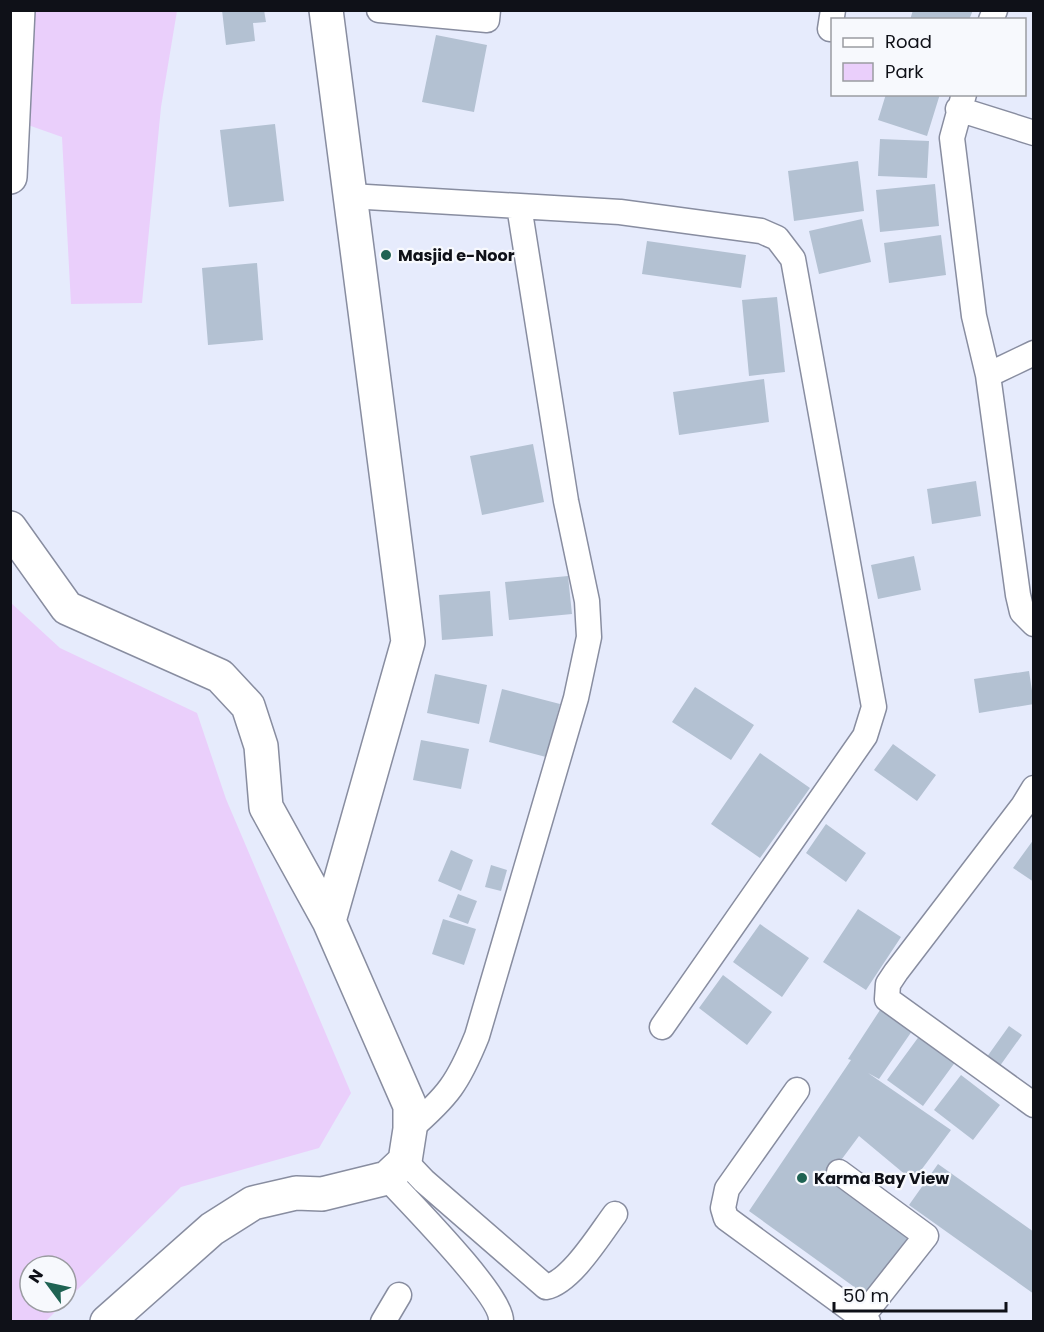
<svg xmlns="http://www.w3.org/2000/svg" width="1044" height="1332" viewBox="0 0 1044 1332" font-family="Poppins,sans-serif">
  <style>
    .green { fill: #eacffb }
    .building { fill: #b3c1d2 }
    .lines { fill: none; stroke-linecap: round; stroke-linejoin: round }
    .street-casing { stroke: #888da0; stroke-width: 27 }
    .secondary-casing { stroke: #888da0; stroke-width: 36 }
    .street { stroke: #fff; stroke-width: 24 }
    .secondary { stroke: #fff; stroke-width: 33 }
    .poi-dot { fill: #1f6353; stroke: #f7f9fd; stroke-width: 2 }
    .labels { text-anchor: middle; dominant-baseline: central; stroke-width: 4.5; stroke-linejoin: round; paint-order: stroke }
    .poi-label { font-size: 16px; font-weight: bold; fill: #0f1118; stroke: #f7f9fd; text-anchor: start }
  </style>
  <rect width="100%" height="100%" fill="#e6ebfc"/>
  <path class="green" d="M11,11H177L161,107L142,303L71,304L62,137L11,119Z
    M10,602L60,648L197,713L226,799L351,1093L319,1148L181,1187L66,1301V1266H30V1302H65L45,1322L10,1321Z"/>
  <path class="building" d="M222,10H264L266,22L253,23L255,41L226,45Z
    M913,10H973L969,20H910Z
    M436,35L487,45L474,112L422,102Z
    M886,94H940L927,136L878,120Z
    M275,124L284,201L229,207L220,130Z
    M880,139L929,141L927,178L878,176Z
    M858,161L864,211L794,221L788,171Z
    M935,184L939,226L880,232L876,190Z
    M862,219L871,262L819,274L809,231Z
    M941,235L946,275L889,283L884,243Z
    M647,241L746,255L741,288L642,274Z
    M257,263L263,340L208,345L202,268Z
    M777,297L785,372L749,376L742,300Z
    M764,379L769,422L679,435L673,392Z
    M533,444L544,502L482,515L470,456Z
    M976,481L981,516L932,524L927,489Z
    M914,556L921,590L878,599L871,565Z
    M568,576L572,614L509,620L505,582Z
    M490,591L493,636L442,640L439,595Z
    M1029,671L1034,704L979,713L974,679Z
    M435,674L487,685L479,724L427,713Z
    M695,687L754,725L731,760L672,722Z
    M502,689L560,704L546,757L489,742Z
    M421,740L469,749L461,789L413,780Z
    M893,744L936,775L917,801L874,770Z
    M760,753L810,788L760,858L711,824Z
    M826,824L866,853L846,882L806,853Z
    M1034,839V882L1013,868Z
    M451,850L473,860L461,891L438,881Z
    M491,865L507,870L501,891L485,887Z
    M458,894L477,901L468,924L449,917Z
    M858,909L901,937L866,990L823,962Z
    M443,919L476,929L464,965L432,954Z
    M760,924L809,958L782,997L733,962Z
    M723,975L772,1012L747,1045L699,1008Z
    M880,1010L912,1031L879,1079L868,1073L951,1130L913,1181L859,1136L830,1175L911,1238L864,1294L749,1211L851,1060L848,1059Z
    M1009,1026L1022,1035L997,1070L984,1061Z
    M920,1035L956,1061L923,1106L887,1080Z
    M961,1075L1000,1105L973,1140L934,1110Z
    M938,1164L1034,1232V1294L909,1205Z"/>
  <g class="lines">
    <g class="street-casing">
      <path id="street" d="M379,10L487,20L488,10
        M991,20L995,10
        M830,29L833,10
        M964,94L952,138L974,316L988,375L1018,595L1022,612L1034,624
        M958,109L1034,133
        M350,196L620,212L761,231L777,238L793,259L874,707L865,736L662,1027
        M988,375L1034,353
        M1034,788L1023,806L896,972L888,984L887,999L1034,1105
        M797,1090L727,1189L723,1208L726,1218L868,1322
        M410,1129C448,1096 458,1083 477,1036L576,698L589,637L587,601L566,501L519,206
        M405,1161L424,1181L546,1287C571,1282 600,1234 615,1214
        M839,1172L926,1236L862,1317
        M387,1178C407,1200 504,1297 501,1322
        M383,1322L399,1295"/>
    </g>
    <g class="secondary-casing">
      <path id="secondary" d="M326,10L408,642L329,921
        M10,177L18,10
        M10,528L67,608L220,676L248,706L261,746L266,807L329,921L410,1106V1129L405,1161L387,1178L322,1194L296,1193L253,1203L212,1229L107,1322"/>
    </g>
    <use href="#street" class="street"/>
    <use href="#secondary" class="secondary"/>
  </g>
  <g class="poi-dot">
    <circle cx="386" cy="255" r="6"/>
    <circle cx="802" cy="1178" r="6"/>
  </g>
  <g class="labels">
    <g class="poi-label">
      <text x="398" y="255">Masjid e-Noor</text>
      <text x="814" y="1178">Karma Bay View</text>
    </g>
  </g>
  <rect width="1044" height="1332" fill="none" stroke="#0f1118" stroke-width="24"/>
  <rect x="831" y="18" width="195" height="78" fill="#f7f9fd" stroke="#9a9ca1" stroke-width="1.5"/>
  <rect x="843" y="38" width="30" height="9" fill="#ffffff" stroke="#9a9ca1" stroke-width="1.5"/>
  <text x="885" y="48" font-size="18" fill="#0f1118">Road</text>
  <rect x="843" y="63" width="30" height="18" fill="#eacffb" stroke="#9a9ca1" stroke-width="1.5"/>
  <text x="885" y="78" font-size="18" fill="#0f1118">Park</text>
  <g transform="translate(48 1284) rotate(303)"><circle r="28" fill="#f7f9fd" stroke="#9a9ca1" stroke-width="1.5"/>
  <path d="M0-4.5L10 22L0 15L-10 22Z" fill="#1f6353"/>
  <text y="-9" font-size="16" font-weight="bold" text-anchor="middle" fill="#0f1118">N</text>
  </g>
  <path d="M834 1302v9h172v-9" fill="none" stroke="#0f1118" stroke-width="3"/>
  <text x="843" y="1302" font-size="18" fill="#0f1118" stroke="#f7f9fd" stroke-width="4.5" paint-order="stroke">50 m</text>
</svg>
